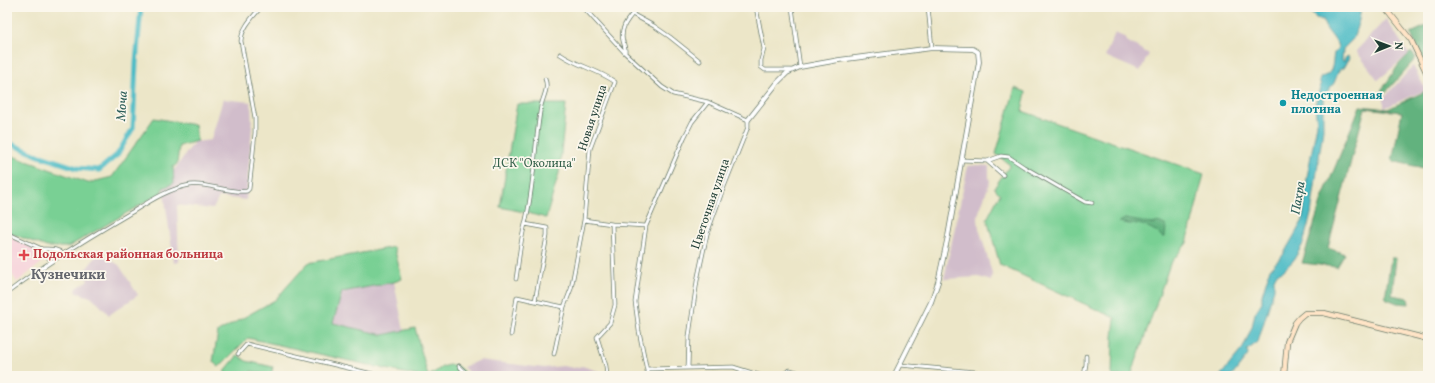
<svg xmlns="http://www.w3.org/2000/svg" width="1435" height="383" viewBox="0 0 1435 383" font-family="Vollkorn,serif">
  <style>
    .built { fill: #f6cfd9 }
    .industrial { fill: #d1bdcb }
    .green { fill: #79d094; stroke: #4c8664 }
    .forest { fill: #62b27e; stroke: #407859 }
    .water { fill: #4ebcc6; stroke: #367c7d }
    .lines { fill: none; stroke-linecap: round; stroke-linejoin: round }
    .river { stroke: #4ebcc6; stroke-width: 5 }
    .minor-casing { stroke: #677868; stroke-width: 4.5 }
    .tertiary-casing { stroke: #677868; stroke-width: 5.5 }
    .secondary-casing { stroke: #677868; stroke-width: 6 }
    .minor { stroke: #fff; stroke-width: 3 }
    .tertiary { stroke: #fff; stroke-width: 4 }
    .secondary { stroke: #ffe4c6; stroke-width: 4.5 }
    .culture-dot { fill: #0f9aa8; stroke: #fbf7ec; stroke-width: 1.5 }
    .health-dot { fill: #e0444e; stroke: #fbf7ec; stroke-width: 1.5 }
    .labels { text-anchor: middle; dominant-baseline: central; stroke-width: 3.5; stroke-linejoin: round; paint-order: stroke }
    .culture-label { font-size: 12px; font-weight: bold; fill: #0d838f; stroke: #fbf7ec; text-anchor: start }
    .street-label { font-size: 12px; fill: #1f3d34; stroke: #fbf7ec }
    .park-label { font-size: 12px; fill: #36624c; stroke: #fbf7ec }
    .health-label { font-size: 12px; font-weight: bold; fill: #be3a42; stroke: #fbf7ec; text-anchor: start }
    .water-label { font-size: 13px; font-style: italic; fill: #2b5d58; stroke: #fbf7ec }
    .quarter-label { font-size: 14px; font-weight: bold; fill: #64666d; stroke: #fbf7ec }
  </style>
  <rect width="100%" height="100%" fill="#fbf7ec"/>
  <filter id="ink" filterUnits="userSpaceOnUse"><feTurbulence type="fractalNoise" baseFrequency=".025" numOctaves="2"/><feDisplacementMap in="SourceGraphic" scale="8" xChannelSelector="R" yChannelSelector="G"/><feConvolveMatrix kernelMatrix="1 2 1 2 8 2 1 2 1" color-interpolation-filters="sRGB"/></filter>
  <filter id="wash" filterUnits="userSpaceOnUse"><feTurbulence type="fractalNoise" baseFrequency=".012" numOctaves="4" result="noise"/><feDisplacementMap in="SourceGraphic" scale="16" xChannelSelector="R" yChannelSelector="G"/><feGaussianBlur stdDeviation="0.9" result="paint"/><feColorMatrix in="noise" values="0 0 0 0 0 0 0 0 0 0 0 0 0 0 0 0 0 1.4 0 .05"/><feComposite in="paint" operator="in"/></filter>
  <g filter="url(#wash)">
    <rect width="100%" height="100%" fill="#ece6c8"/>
    <path class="built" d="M7,235L37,249L44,261L17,282L7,267Z"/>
    <path class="industrial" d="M1386,19L1409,54L1378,80L1356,51Z
      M1115,33L1126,38L1125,40L1149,54L1140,71L1105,56Z
      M1413,66L1426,90L1384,108V98Z
      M223,99L251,102L252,127L246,200L219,197L213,209L177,205L179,262L174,263L163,186L194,142L211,140Z
      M978,165L989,166V177L990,182L979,212L978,219L979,228L992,273L991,281L979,277L944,279L968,166Z
      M99,253L119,265L138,295L109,315L93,298L76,292L77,288L88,280L83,273Z
      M394,282L404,331L383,335L333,323L342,292Z
      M480,360L544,368L563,366L574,368L582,366L605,373L604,376H472L463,367Z"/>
    <path class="green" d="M1015,88L1026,92L1022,111L1204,174L1187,243L1170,264L1131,376H1112L1113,337L1115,318L1000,265L987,219L1000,194L994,188L1010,165L996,154Z
      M517,104H566L559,173L546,218L524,212L500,207Z
      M154,118L195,125L197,141L179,146L177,164L173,167L174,183L163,188L161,193L68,247H47L7,232V154L88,183L112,177Z
      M394,247L402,279L394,282L342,292L333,323L383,335L415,328L428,376H417L248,338L219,367L213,362L218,332L275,300L308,263Z
      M238,355L246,361L273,367L271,376L251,371L250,376H230L224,372Z
      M449,365H456L468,376H429L442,367Z"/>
    <path class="forest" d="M1428,25V72L1413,39L1411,33Z
      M1411,52L1416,58L1385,93L1378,96L1399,64Z
      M1428,90V169L1392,161L1402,112L1365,108L1328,248L1345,254L1337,267L1302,263L1322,199L1360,106L1388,109Z
      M1125,219L1153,224C1159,221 1161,223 1166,226L1165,237H1162L1158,232L1146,226L1138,224H1129L1119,222Z
      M1391,258H1396L1392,295L1408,298L1409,304L1397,303L1385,298Z"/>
    <path class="water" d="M1309,7H1345V9L1349,10L1351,7H1361L1359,20L1353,39L1343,49L1342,61L1344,62L1345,58L1348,56L1349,58L1343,68L1339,70L1334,83L1323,97V129L1311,214L1303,244L1293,261L1283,271L1277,273L1274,279V289L1258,342L1247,350L1248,355L1232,376H1220L1243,348L1252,327L1255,313L1262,302V295L1270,269L1283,255L1303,220L1307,177L1317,124L1315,105L1321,84L1319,81L1321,77C1334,74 1332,64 1334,53L1336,51L1338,47C1335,36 1324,31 1323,19L1322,20L1316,18L1309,11Z"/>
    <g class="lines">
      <path class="river" d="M7,142L37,155L77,168L99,170L117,155L133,128L136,63L141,7"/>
    </g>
  </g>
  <g filter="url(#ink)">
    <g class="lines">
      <g class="minor-casing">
        <path id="minor" d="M583,7L625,53L662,87L673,94L708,102L748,120V127L722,192L707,234L697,281L689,336L688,368
          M756,7L764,49L761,60V67L765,70H791
          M792,7L800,67
          M928,7L932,48
          M632,14L654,26L670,37L700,61
          M625,53C626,49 624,45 623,41C619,27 630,17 638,7
          M560,54C577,66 599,70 615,82L590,149L584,220L612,224
          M962,160L987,161L1003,175
          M987,161L1001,156L1009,157L1024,167L1085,202L1092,203
          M525,224C535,185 534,145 541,106C543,97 549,88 545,79
          M7,233L42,249L51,261
          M42,249C50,249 57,248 63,254
          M516,279C519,260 520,242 525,224L547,228V236L535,301L564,307
          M7,293C45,264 86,239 127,215C147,203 167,189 190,185C205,182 231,194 247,191L249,189L251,172L255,133V118L241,41C242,27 253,17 261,7
          M511,335L517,297L535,301
          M238,354L247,344L381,376
          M554,354L564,307L571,289L584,220
          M900,365L1019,376
          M459,366L469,376
          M647,369L733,367L762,376
          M607,376L606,366L597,337L610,323L615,305L612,224L646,226
          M648,376L639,331L635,302L646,226L684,138L692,122L708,102
          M780,376L790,370L797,372L802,376
          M1084,376L1086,364V356"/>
      </g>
      <g class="tertiary-casing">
        <path id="tertiary" d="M748,120L778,82L787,73L800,67L839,60L932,48L973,49L978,52L979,62L948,236L938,282L931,302L894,376"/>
      </g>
      <g class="secondary-casing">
        <path id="secondary" d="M1385,7L1411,40L1428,76
          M1284,376L1287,342L1295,323L1299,318L1305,313H1324L1428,339"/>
      </g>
      <use href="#minor" class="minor"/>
      <use href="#tertiary" class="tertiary"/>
      <use href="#secondary" class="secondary"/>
    </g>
  </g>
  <circle class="culture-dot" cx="1283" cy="103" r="4"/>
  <path class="health-dot" d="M22 249h4v4h4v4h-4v4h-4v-4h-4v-4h4z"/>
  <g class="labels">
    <g class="culture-label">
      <text x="1291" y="96">Недостроенная<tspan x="1291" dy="14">плотина</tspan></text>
    </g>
    <g class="street-label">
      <text transform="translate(593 118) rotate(-72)">Новая улица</text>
      <text transform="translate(711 204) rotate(-71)">Цветочная улица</text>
    </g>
    <g class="park-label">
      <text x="534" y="164">ДСК "Околица"</text>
    </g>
    <g class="health-label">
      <text x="33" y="255">Подольская районная больница</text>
    </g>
    <g class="water-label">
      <text transform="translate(123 106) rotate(-86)">Моча</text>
      <text transform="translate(1299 198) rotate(-81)">Пахра</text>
    </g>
    <g class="quarter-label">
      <text x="68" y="275">Кузнечики</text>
    </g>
  </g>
  <rect width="1435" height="383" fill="none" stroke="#fbf7ec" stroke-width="24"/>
  <g transform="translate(1389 46) rotate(89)" stroke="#fbf7ec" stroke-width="3" paint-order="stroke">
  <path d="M0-3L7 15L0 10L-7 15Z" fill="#1f3d34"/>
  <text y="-6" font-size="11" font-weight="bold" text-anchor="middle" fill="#1f3d34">N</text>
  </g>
</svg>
